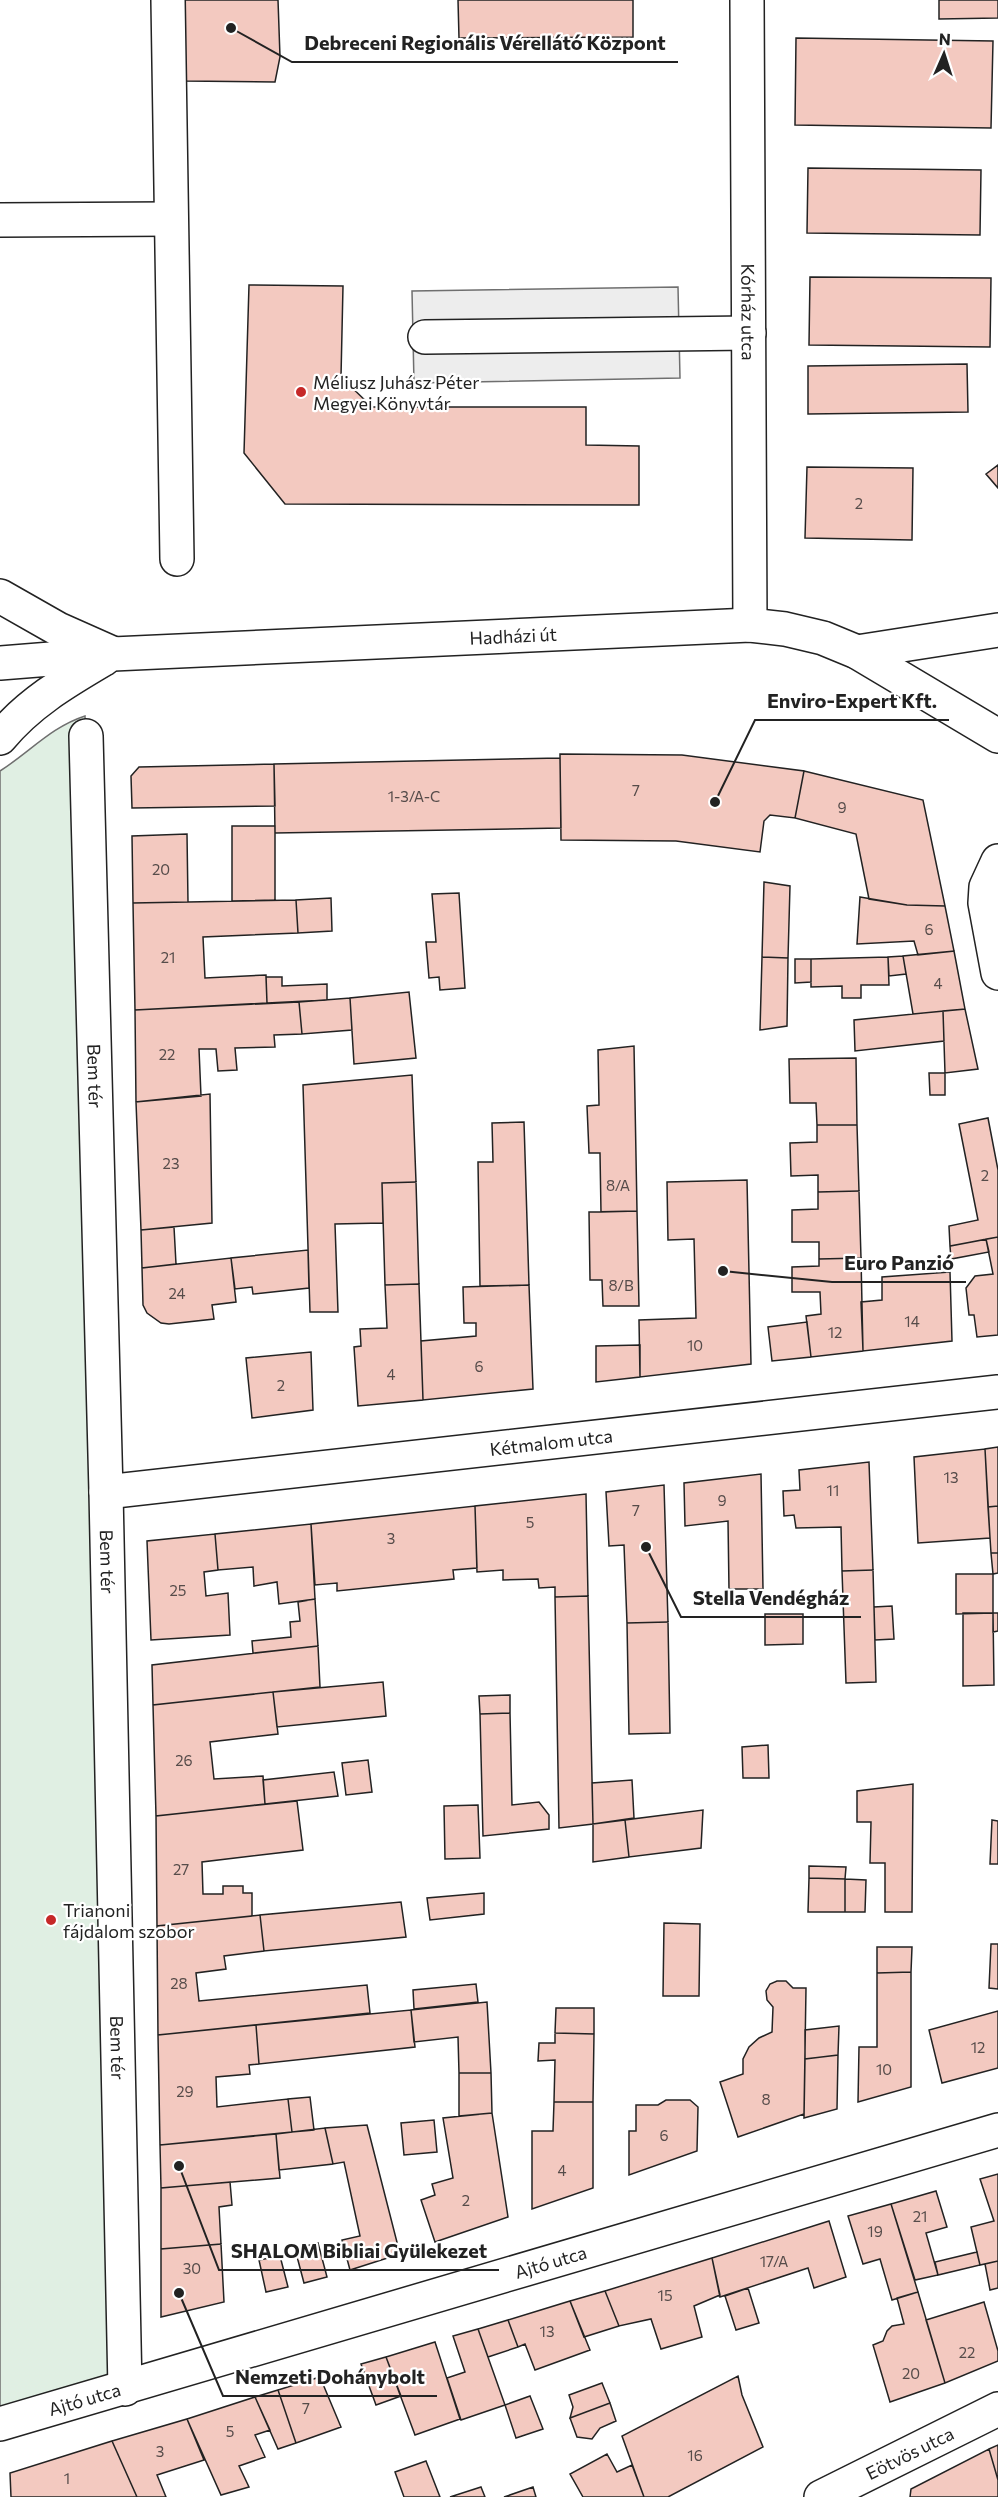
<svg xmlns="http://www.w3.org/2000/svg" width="998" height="2497" viewBox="0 0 998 2497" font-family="Commissioner,sans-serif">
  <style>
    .green { fill: #e0efe3; stroke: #6f6f6f; stroke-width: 1.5 }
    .parking { fill: #ededed; stroke: #6f6f6f; stroke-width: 1.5 }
    .building { fill: #f3c9c0; stroke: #222; stroke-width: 1.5 }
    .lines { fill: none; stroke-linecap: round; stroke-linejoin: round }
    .minor-casing { stroke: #222; stroke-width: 36 }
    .major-casing { stroke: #222; stroke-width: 36 }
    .minor { stroke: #fff; stroke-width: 33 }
    .major { stroke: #fff; stroke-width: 33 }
    .poi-dot { fill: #c62828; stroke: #fff; stroke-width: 2 }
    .labels { text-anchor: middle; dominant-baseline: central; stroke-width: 4.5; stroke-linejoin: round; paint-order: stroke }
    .number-label { font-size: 15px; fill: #564c4a }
    .street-label { font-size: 18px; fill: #222; stroke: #fff }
    .poi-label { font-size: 18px; fill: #222; stroke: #fff; text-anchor: start }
    .leader { fill: none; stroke: #222; stroke-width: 2 }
    .callout-dot { fill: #222; stroke: #fff; stroke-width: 2 }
    .callout-label { font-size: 20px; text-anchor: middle; font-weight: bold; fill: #222; stroke: #fff; stroke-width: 4.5; stroke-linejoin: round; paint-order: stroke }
  </style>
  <rect width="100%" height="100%" fill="#fff"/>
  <path class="green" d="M85,716L95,1022L125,2389L0,2424V771C30,752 51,727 85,716Z"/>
  <path class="parking" d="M678,287L680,378L414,383L412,291Z"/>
  <path class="building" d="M182,0H278L280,57L275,82L184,81Z
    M458,0H633V37L459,38Z
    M939,0H998V18L939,19Z
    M796,38L993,41L991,128L795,125Z
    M808,168L981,170L980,235L807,233Z
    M810,277L991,278L990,347L809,345Z
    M249,285L343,286L341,377L372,407H586V445L639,446V505L285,504L244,453Z
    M967,364L968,412L808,414V366Z
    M998,465V488L986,474Z
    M807,467L913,468L912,540L805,538Z
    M560,754L682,755L804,771L795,818L770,815L764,821L760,852L676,841L561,840Z
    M560,758L561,828L275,833L274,764Z
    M274,764L275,806L132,808L131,776L139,767Z
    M804,771L923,800L945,906L907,905L869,899L856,834L795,818Z
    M232,826H275V900L232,901Z
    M187,834L188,902L133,903L132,836Z
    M764,882L790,886L788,958L762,957Z
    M459,893L465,988L440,990L439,977L429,978L426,942H436L432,894Z
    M860,897L907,905L945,906L954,951L918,955L914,941L857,944Z
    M331,898L332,931L298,933L296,900Z
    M296,900L298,933L203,937L205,978L266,975L267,1003L135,1010L133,903Z
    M954,951L965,1009L913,1014L903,956Z
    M903,956L906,974L889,976L888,957Z
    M762,957L788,958L787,1026L760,1030Z
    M888,957L889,985H861V998H842V986L811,987V959Z
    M795,959H811V982L795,983Z
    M266,977H282V986L327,984V1000L267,1003Z
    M409,992L416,1058L354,1064L350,998Z
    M350,998L352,1030L302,1034L299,1002Z
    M299,1002L302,1034L274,1035L275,1047L235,1048L237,1070L218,1071L216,1049H199L201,1096L136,1102L135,1010Z
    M965,1009L978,1069L945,1073L943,1011Z
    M943,1011L944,1041L855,1051L854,1020Z
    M634,1046L637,1211L601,1212L600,1153H589L587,1106L599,1105L598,1050Z
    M856,1058L857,1125H817L816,1103H790L789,1059Z
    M929,1073H945V1095H930Z
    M412,1075L416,1182L382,1183L383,1223L335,1224L338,1312H310L303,1085Z
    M210,1094L212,1223L141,1230L136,1102Z
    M988,1118L998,1170V1237L950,1246L949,1226L978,1220L959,1124Z
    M524,1122L529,1285L480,1286L478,1162H493L492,1123Z
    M817,1125H857L859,1191L818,1192V1175L791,1176L790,1143L817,1142Z
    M747,1180L751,1364L640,1377L639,1320L696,1318L694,1239L668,1240L667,1182Z
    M416,1182L419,1284L385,1285L382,1183Z
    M859,1191L861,1258L819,1259V1242H792V1210L818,1209V1192Z
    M637,1211L639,1306H603L602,1280H590L589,1212Z
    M174,1227L176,1264L142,1268L141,1230Z
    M998,1237V1335L977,1337L974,1315H969L966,1288L975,1276L993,1274L986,1239Z
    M986,1239L989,1252L951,1259L950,1246Z
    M308,1250L309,1288L253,1294L252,1287L235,1289L231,1258Z
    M231,1258L236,1302L212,1305L214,1319L169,1324L161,1323L147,1313L143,1305L142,1268Z
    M861,1258L863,1351L811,1357L806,1316L821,1314L820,1292H792V1267L819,1266V1259Z
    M950,1272L952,1341L863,1351L861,1302L882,1300V1277Z
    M419,1284L423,1400L358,1406L354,1347L361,1346L360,1329L387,1328L385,1285Z
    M529,1285L533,1389L423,1400L421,1341L476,1336V1323H464L463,1287Z
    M807,1322L811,1357L772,1361L768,1327Z
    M640,1345V1377L596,1382V1346Z
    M311,1352L313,1410L252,1418L246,1358Z
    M998,1447V1506L988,1507L985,1449Z
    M985,1449L990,1538L918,1543L914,1457Z
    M869,1462L873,1570L842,1571L841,1527L796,1528L794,1515L784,1516L783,1491L800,1490L799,1470Z
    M761,1474L763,1589H729L728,1521L685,1526L684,1483Z
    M664,1485L668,1622L627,1623L624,1545L609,1546L606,1492Z
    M586,1494L588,1596L555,1597V1587L539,1588L538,1579L503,1580V1570L477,1572L475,1506Z
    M475,1506L477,1568L453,1570L454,1579L337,1591V1583L315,1585L311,1524Z
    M998,1506V1553H991L988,1507Z
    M311,1524L315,1599L279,1604L277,1582L254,1586L253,1567L218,1570L215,1534Z
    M215,1534L218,1570L204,1572L206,1596L228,1593L230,1635L151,1640L147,1541Z
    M991,1553H998V1573L993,1574Z
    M873,1570L876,1682L846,1683L842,1571Z
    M956,1574H993V1613L956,1614Z
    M588,1596L593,1824L559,1828L555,1597Z
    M315,1599L318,1646L253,1653L252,1641L291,1637L290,1622L300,1621L298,1602Z
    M892,1606L894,1639L875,1640L874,1607Z
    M963,1613H993L994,1685L963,1686Z
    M993,1613H998V1631L993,1632Z
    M765,1614H803V1644L765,1645Z
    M668,1622L670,1733L629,1734L627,1623Z
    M318,1646L320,1687L153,1705L152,1665Z
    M383,1682L386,1716L277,1727L273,1692Z
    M273,1692L278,1734L210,1742L214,1779L263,1776L265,1804L156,1816L153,1705Z
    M510,1695V1713L480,1714L479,1696Z
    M510,1713L512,1805L539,1802L549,1815V1829L483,1836L480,1714Z
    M768,1745L769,1778H743L742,1747Z
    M368,1760L372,1792L346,1795L342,1763Z
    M334,1772L338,1796L265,1804L263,1780Z
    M632,1780L634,1818L593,1824L592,1783Z
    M913,1784L912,1912H885V1863H870L871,1822H857V1791Z
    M297,1801L303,1850L202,1862L203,1894H223V1886H243V1893H252V1916L157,1926L156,1816Z
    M478,1805L480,1858L445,1859L444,1806Z
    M703,1810L701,1848L629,1857L625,1820Z
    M625,1820L629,1857L593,1862V1824Z
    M992,1820L998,1821V1864H990Z
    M809,1866L846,1867L845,1879L809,1878Z
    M809,1878L845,1879V1912H808Z
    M845,1879L866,1880L865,1912H845Z
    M484,1893V1914L430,1920L427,1898Z
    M401,1902L406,1937L264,1951L260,1915Z
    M260,1915L264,1951L224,1956L226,1969L196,1973L199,2001L367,1985L370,2013L158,2035L157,1926Z
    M664,1923L700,1924L699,1996H663Z
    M991,1944H998V1989L989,1988Z
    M877,1947H912L911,1972L877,1973Z
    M911,1972V2087L858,2102L859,2047H877V1973Z
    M777,1981H786L793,1988H806L804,2114L738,2137L720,2082L743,2074V2059L749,2047L759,2038L772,2032L773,2007L767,2000L766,1991L770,1984Z
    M476,1984L478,2002L414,2009L413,1990Z
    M487,2002L491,2073H459L458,2037L414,2042L411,2010Z
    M556,2008H594V2034L555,2033Z
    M411,2010L415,2047L259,2064L256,2025Z
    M998,2011V2068L942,2083L929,2030Z
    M256,2025L259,2064L249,2065L250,2074L216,2077L217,2107L288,2099L292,2132L160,2145L158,2035Z
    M839,2026L838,2055L805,2059V2030Z
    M555,2033L594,2034L593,2102H554L555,2060L538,2061L539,2043H555Z
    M838,2055L837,2109L804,2118L805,2059Z
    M459,2073H491L492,2113L459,2116Z
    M310,2097L314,2130L292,2132L288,2099Z
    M666,2100H690L698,2107L697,2151L629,2175V2131H636V2105H658Z
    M554,2102H593V2188L532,2209V2131H553Z
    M492,2113L508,2217L435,2242L421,2200L435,2195L432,2184L453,2178L443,2118Z
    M434,2120L437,2152L404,2155L401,2123Z
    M367,2125L400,2254L350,2270L342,2240L360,2236L344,2162L333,2164L325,2128Z
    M325,2128L333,2164L279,2170L276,2134Z
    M276,2134L280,2178L161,2188L160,2145Z
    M998,2174V2261L980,2265L971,2227L994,2221L980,2179Z
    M230,2182L232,2205L219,2207L221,2244L161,2249V2188Z
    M936,2191L947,2227L926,2233L938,2275L915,2280L891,2204Z
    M891,2204L918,2292L892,2300L880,2259L863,2264L848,2216Z
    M829,2221L846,2277L814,2288L808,2268L720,2297L712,2258Z
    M318,2243L327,2277L304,2283L295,2249Z
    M221,2244L224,2302L161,2317V2249Z
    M977,2252L980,2265L938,2275L935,2262Z
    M280,2256L288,2287L266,2292L259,2260Z
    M712,2258L720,2295L694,2306L702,2337L661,2349L651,2319L619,2326L605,2291Z
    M998,2261V2288L990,2290L985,2264Z
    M748,2288L759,2323L736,2330L725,2296Z
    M605,2291L619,2326L584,2337L570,2301Z
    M918,2292L945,2383L890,2402L873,2345L883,2341L887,2331L892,2326L904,2324L897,2298Z
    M570,2301L590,2350L535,2370L525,2344L518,2347L508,2320Z
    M984,2302L998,2351V2361L945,2383L926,2320Z
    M508,2320L518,2347L488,2357L478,2329Z
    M478,2329L505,2405L461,2420L447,2378L465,2372L453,2336Z
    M435,2342L460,2419L415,2435L386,2357Z
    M386,2357L401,2396L376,2405L361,2364Z
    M738,2376L742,2395L763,2447L668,2497H644L622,2436Z
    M320,2377L341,2427L296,2443L278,2390Z
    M602,2383L610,2403L570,2418L573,2407L569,2395Z
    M278,2390L296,2443L278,2449L255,2397Z
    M530,2396L543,2429L516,2438L505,2405Z
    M255,2397L270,2430L255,2435L265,2457L239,2466L249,2487L221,2495L187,2419Z
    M610,2403L616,2421L600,2428L592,2439L577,2437L570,2418Z
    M187,2419L204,2460L157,2475L166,2497H137L112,2441Z
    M112,2441L137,2497H11L10,2473Z
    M998,2445V2480L989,2449Z
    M989,2449L998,2480V2497H910L911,2489Z
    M607,2454L617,2472L632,2465L644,2497H583L570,2474Z
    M426,2461L440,2497H404L395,2472Z
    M481,2487L485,2497H450Z
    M533,2487L536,2497H504Z"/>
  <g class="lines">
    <g class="minor-casing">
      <g id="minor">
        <path d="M168,0L177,559"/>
        <path id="s1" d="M747,0L750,625"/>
        <path d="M0,220L171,219"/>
        <path d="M425,337L749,333"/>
        <path id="s2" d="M86,736L106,1492L125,2389"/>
        <path d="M998,861L986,887L985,903L998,973"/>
        <path id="s3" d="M106,1492L998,1392"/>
        <path id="s4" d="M0,2424L998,2130"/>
        <path id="s5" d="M821,2497L998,2409"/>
      </g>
    </g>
    <g class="major-casing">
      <g id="major">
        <path d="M0,596L58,629L112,653"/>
        <path d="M857,652L998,630"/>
        <path id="s6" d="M0,663L113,654L750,625L785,629L823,638L857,652L998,736"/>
        <path d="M0,738C29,703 65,682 104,659"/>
      </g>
    </g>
    <use href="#minor" class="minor"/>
    <use href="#major" class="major"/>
  </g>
  <g class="poi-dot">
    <circle cx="301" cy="392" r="6"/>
    <circle cx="51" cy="1920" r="6"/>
  </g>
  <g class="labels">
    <g class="number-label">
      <text x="859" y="503">2</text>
      <text x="636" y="790">7</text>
      <text x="414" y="796">1-3/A-C</text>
      <text x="842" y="807">9</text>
      <text x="161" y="869">20</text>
      <text x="929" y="929">6</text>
      <text x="168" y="957">21</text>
      <text x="938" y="983">4</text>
      <text x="167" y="1054">22</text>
      <text x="171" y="1163">23</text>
      <text x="985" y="1175">2</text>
      <text x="618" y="1185">8/A</text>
      <text x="621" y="1285">8/B</text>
      <text x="177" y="1293">24</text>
      <text x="912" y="1321">14</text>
      <text x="835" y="1332">12</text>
      <text x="695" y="1345">10</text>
      <text x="479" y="1366">6</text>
      <text x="391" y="1374">4</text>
      <text x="281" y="1385">2</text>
      <text x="951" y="1477">13</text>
      <text x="833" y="1490">11</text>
      <text x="722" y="1500">9</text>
      <text x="636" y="1510">7</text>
      <text x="530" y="1522">5</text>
      <text x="391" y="1538">3</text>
      <text x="178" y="1590">25</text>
      <text x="184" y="1760">26</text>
      <text x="181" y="1869">27</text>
      <text x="179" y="1983">28</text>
      <text x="978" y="2047">12</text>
      <text x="884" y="2069">10</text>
      <text x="185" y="2091">29</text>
      <text x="766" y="2099">8</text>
      <text x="664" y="2135">6</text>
      <text x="562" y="2170">4</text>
      <text x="466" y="2200">2</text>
      <text x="920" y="2216">21</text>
      <text x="875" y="2231">19</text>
      <text x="774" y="2261">17/A</text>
      <text x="192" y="2268">30</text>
      <text x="665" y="2295">15</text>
      <text x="547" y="2331">13</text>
      <text x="967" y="2352">22</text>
      <text x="911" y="2373">20</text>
      <text x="306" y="2408">7</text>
      <text x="230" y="2431">5</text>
      <text x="160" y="2451">3</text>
      <text x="695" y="2455">16</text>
      <text x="67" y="2478">1</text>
    </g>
    <g class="street-label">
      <text stroke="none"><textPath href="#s1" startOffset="312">Kórház utca</textPath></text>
      <text stroke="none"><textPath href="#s6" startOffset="514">Hadházi út</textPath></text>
      <text stroke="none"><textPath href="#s2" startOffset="340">Bem tér</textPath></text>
      <text stroke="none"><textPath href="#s3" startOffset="448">Kétmalom utca</textPath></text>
      <text stroke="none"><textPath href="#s2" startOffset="826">Bem tér</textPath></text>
      <text stroke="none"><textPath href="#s2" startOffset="1312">Bem tér</textPath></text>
      <text stroke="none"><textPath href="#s4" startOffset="574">Ajtó utca</textPath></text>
      <text stroke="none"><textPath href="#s4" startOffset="88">Ajtó utca</textPath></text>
      <text stroke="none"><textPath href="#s5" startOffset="99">Eötvös utca</textPath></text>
    </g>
    <g class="poi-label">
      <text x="313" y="382">Méliusz Juhász Péter<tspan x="313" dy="21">Megyei Könyvtár</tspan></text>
      <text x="63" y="1910">Trianoni<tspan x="63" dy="21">fájdalom szobor</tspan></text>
    </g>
  </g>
  <path class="leader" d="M231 28L292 62H678M715 802L755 720H949M723 1271L832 1282H966M646 1547L681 1617H861M179 2166L219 2270H499M179 2293L223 2396H437"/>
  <g class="callout-dot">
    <circle cx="231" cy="28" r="6"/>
    <circle cx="715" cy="802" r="6"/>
    <circle cx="723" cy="1271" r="6"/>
    <circle cx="646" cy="1547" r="6"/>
    <circle cx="179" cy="2166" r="6"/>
    <circle cx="179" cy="2293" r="6"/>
  </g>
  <g class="callout-label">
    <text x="485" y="50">Debreceni Regionális Vérellátó Központ</text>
    <text x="852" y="708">Enviro-Expert Kft.</text>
    <text x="899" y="1270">Euro Panzió</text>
    <text x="771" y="1605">Stella Vendégház</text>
    <text x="359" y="2258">SHALOM Bibliai Gyülekezet</text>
    <text x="330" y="2384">Nemzeti Dohánybolt</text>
  </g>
  <g transform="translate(944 54) rotate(3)" stroke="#ffffff" stroke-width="4.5" paint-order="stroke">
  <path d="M0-4.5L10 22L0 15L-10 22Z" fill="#222222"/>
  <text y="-9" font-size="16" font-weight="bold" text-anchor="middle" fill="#222222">N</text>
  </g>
</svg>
